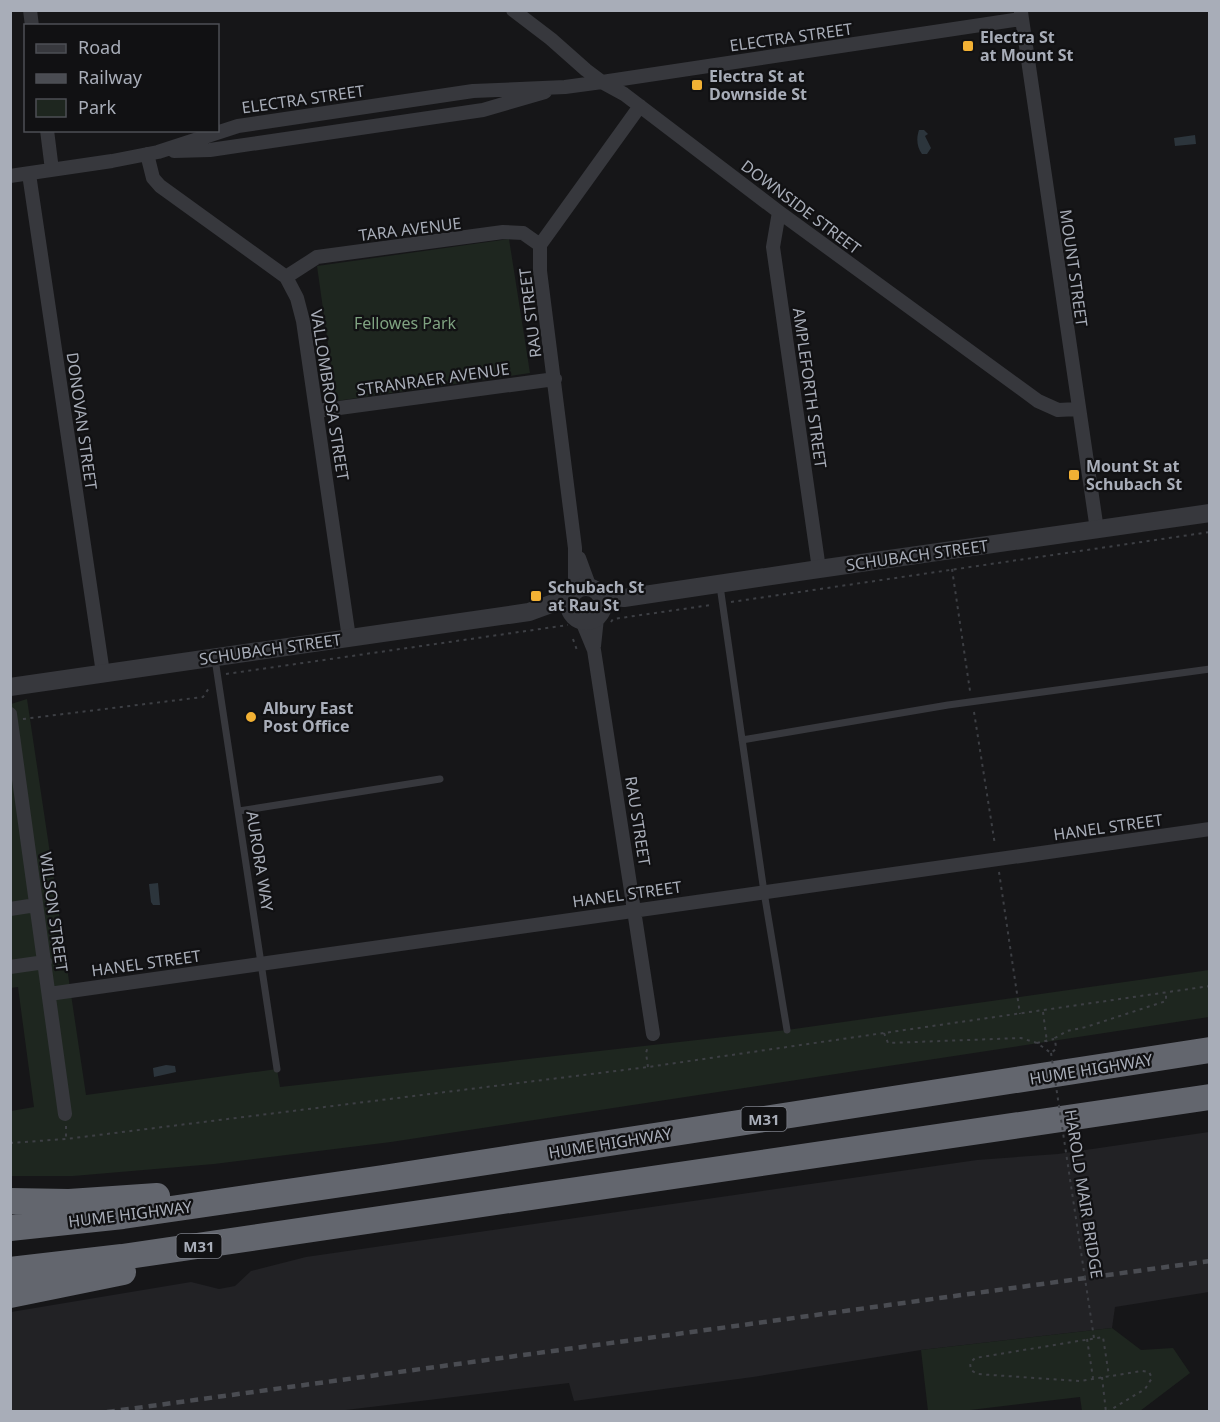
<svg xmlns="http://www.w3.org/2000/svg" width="1220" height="1422" viewBox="0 0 1220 1422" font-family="'Noto Sans',sans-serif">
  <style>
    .built { fill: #222225 }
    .green { fill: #1e261f }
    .water { fill: #2c353c }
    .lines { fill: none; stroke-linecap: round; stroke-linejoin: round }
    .path { stroke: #3d3f44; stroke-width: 2; stroke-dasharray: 3 4.5; stroke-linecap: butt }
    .service { stroke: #37383d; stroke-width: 7 }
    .minor { stroke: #37383d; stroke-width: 14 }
    .tertiary { stroke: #37383d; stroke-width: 18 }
    .motorway { stroke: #63666e; stroke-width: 26 }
    .rail { stroke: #4a4c52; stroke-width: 4.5; stroke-dasharray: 8 6; stroke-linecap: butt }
    .path-bridge { stroke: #3d3f44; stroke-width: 2; stroke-dasharray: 3 4.5; stroke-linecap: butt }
    .poi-dot { fill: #f2b134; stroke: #111113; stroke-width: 2 }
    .labels { text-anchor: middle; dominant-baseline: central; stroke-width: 4.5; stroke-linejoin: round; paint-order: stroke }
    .shield { fill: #111113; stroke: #7b7e86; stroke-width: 1.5 }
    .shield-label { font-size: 15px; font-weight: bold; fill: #a8adb8 }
    .street-label { font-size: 16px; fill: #a8adb8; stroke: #111113 }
    .poi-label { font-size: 16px; font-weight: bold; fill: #a8adb8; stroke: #111113; text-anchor: start }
    .park-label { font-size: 16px; fill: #7fa381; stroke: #111113 }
  </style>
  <rect width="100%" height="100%" fill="#161618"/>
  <path class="built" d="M1209,1132V1292L1115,1307L1112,1328L921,1350L753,1377L574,1401L569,1383L329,1412L11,1411V1312L191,1282L219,1289L235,1286L251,1271L306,1257L977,1160L1058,1154Z"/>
  <path class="green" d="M509,239L530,373L336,401L317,266Z
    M27,699L86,1095L277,1069L280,1087L787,1030L1209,970V1017L391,1142L214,1164L73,1176H11V1111L34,1107L18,987L10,988L11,704Z
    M1112,1328L1141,1350L1173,1348L1190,1373L1140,1411H1082L1080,1397L962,1411H928L921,1350Z"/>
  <path class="water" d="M919,130H924L928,134L925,136L931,148L927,154H922C917,147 916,139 919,130Z
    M1195,135L1196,144L1175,146L1174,138Z
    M158,883L160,905H153L151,902L149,884Z
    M166,1065L175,1066L176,1072L154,1077L153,1068Z"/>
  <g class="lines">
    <path class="path" d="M952,569L970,691
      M731,602L1210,532
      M611,622L613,619L711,605
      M573,639L578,653
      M226,674L568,625
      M974,712L995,845
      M23,719L203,697L209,688
      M999,872L1020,1014
      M1043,1012L1047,1042
      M884,1033L888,1043L1021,1038L1037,1043L1051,1053L1056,1049L1055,1038L1067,1031L1086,1027L1166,1001V992
      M1037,1043L1054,1039
      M648,1067L646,1053L648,1046
      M66,1126V1138
      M10,1143L66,1139L648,1067L1210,986
      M1087,1339L1093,1378
      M1102,1377L1106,1412
      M1107,1412L1145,1389L1152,1378L1149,1372L1142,1371L1080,1381L977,1374L971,1370L970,1363L975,1358L1103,1337L1109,1376"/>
    <path class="service" d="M720,586L764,892L787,1030
      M215,659L277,1069
      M742,740L948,705L1210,669
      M239,811L440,779"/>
    <path class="minor" d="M30,10L32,26
      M513,10L551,39L586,70L602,82L624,94L779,212L1038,401L1058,410L1078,409
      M1021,12L1097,530
      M47,130L52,170
      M174,151L210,150L483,110L545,92
      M147,154L153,178L160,186L286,277L297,298L303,321L349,638
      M29,174L103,673
      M10,176L112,161L158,152L238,126L473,91L565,87L602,82L1021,19
      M779,212L773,247L819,569
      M286,277L317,257L503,232L523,233L540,245
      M317,411L555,379
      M579,558L590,588
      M575,590V548L540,271V245L640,106
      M582,621L594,650L653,1034
      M594,646L597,618
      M10,714L65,1114
      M10,909L36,905
      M10,967L45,962
      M49,994L1210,829"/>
    <path class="tertiary" d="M569 604a17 17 0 1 1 34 0a17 17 0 1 1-34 0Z
      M600,594L624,598L819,569L1210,513
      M10,687L529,612L570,597"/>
    <path class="motorway" d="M10,1201L69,1202L157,1196
      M10,1228L123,1216L383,1178L1210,1050
      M10,1270L122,1257L1210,1097
      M10,1295L123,1272"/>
    <path class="rail" d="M107,1412L1210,1261"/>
    <path class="path-bridge" d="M1051,1053L1094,1338"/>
  </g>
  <g class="poi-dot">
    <rect x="962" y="40" width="12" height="12" rx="3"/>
    <rect x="691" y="79" width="12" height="12" rx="3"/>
    <rect x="1068" y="469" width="12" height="12" rx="3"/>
    <rect x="530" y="590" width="12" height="12" rx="3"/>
    <circle cx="251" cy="717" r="6"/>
  </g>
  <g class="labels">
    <g class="shield">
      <rect x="741.5" y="1107" width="45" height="24" rx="4.5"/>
      <rect x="176.5" y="1234" width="45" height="24" rx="4.5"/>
    </g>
    <g class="shield-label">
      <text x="764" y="1119">M31</text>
      <text x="199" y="1246">M31</text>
    </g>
    <g class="street-label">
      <text transform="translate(791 37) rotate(-8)">ELECTRA STREET</text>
      <text transform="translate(303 99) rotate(-8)">ELECTRA STREET</text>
      <text transform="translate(801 207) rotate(37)">DOWNSIDE STREET</text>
      <text transform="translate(410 229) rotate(-7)">TARA AVENUE</text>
      <text transform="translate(1074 268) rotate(82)">MOUNT STREET</text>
      <text transform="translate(530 313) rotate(-97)">RAU STREET</text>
      <text transform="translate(433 379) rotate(-8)">STRANRAER AVENUE</text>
      <text transform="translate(810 388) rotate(82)">AMPLEFORTH STREET</text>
      <text transform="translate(330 395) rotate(81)">VALLOMBROSA STREET</text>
      <text transform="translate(82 421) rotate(82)">DONOVAN STREET</text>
      <text transform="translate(917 555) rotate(-8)">SCHUBACH STREET</text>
      <text transform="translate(270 649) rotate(-8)">SCHUBACH STREET</text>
      <text transform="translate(638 821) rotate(81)">RAU STREET</text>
      <text transform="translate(1108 827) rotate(-8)">HANEL STREET</text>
      <text transform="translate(260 861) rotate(81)">AURORA WAY</text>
      <text transform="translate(627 894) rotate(-8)">HANEL STREET</text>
      <text transform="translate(54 912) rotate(82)">WILSON STREET</text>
      <text transform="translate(146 963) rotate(-8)">HANEL STREET</text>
      <text transform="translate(1091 1069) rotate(-9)">HUME HIGHWAY</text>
      <text transform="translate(610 1143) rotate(-9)">HUME HIGHWAY</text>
      <text transform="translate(1084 1194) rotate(81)">HAROLD MAIR BRIDGE</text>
      <text transform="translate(130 1214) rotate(-7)">HUME HIGHWAY</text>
    </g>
    <g class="poi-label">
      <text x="980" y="37">Electra St<tspan x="980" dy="18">at Mount St</tspan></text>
      <text x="709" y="76">Electra St at<tspan x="709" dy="18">Downside St</tspan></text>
      <text x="1086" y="466">Mount St at<tspan x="1086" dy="18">Schubach St</tspan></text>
      <text x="548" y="587">Schubach St<tspan x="548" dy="18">at Rau St</tspan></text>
      <text x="263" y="708">Albury East<tspan x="263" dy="18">Post Office</tspan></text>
    </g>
    <g class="park-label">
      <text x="405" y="323">Fellowes Park</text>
    </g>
  </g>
  <rect width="1220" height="1422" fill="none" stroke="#a8adb8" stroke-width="24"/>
  <rect x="24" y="24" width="195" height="108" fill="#111113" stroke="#4d4f55" stroke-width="1.5"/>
  <rect x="36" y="44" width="30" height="9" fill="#37383d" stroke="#4d4f55" stroke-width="1.5"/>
  <text x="78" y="54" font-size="18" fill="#a8adb8">Road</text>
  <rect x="36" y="74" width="30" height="9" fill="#4a4c52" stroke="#4d4f55" stroke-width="1.5"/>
  <text x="78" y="84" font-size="18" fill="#a8adb8">Railway</text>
  <rect x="36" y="99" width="30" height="18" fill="#1e261f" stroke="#4d4f55" stroke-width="1.5"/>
  <text x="78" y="114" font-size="18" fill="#a8adb8">Park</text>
</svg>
